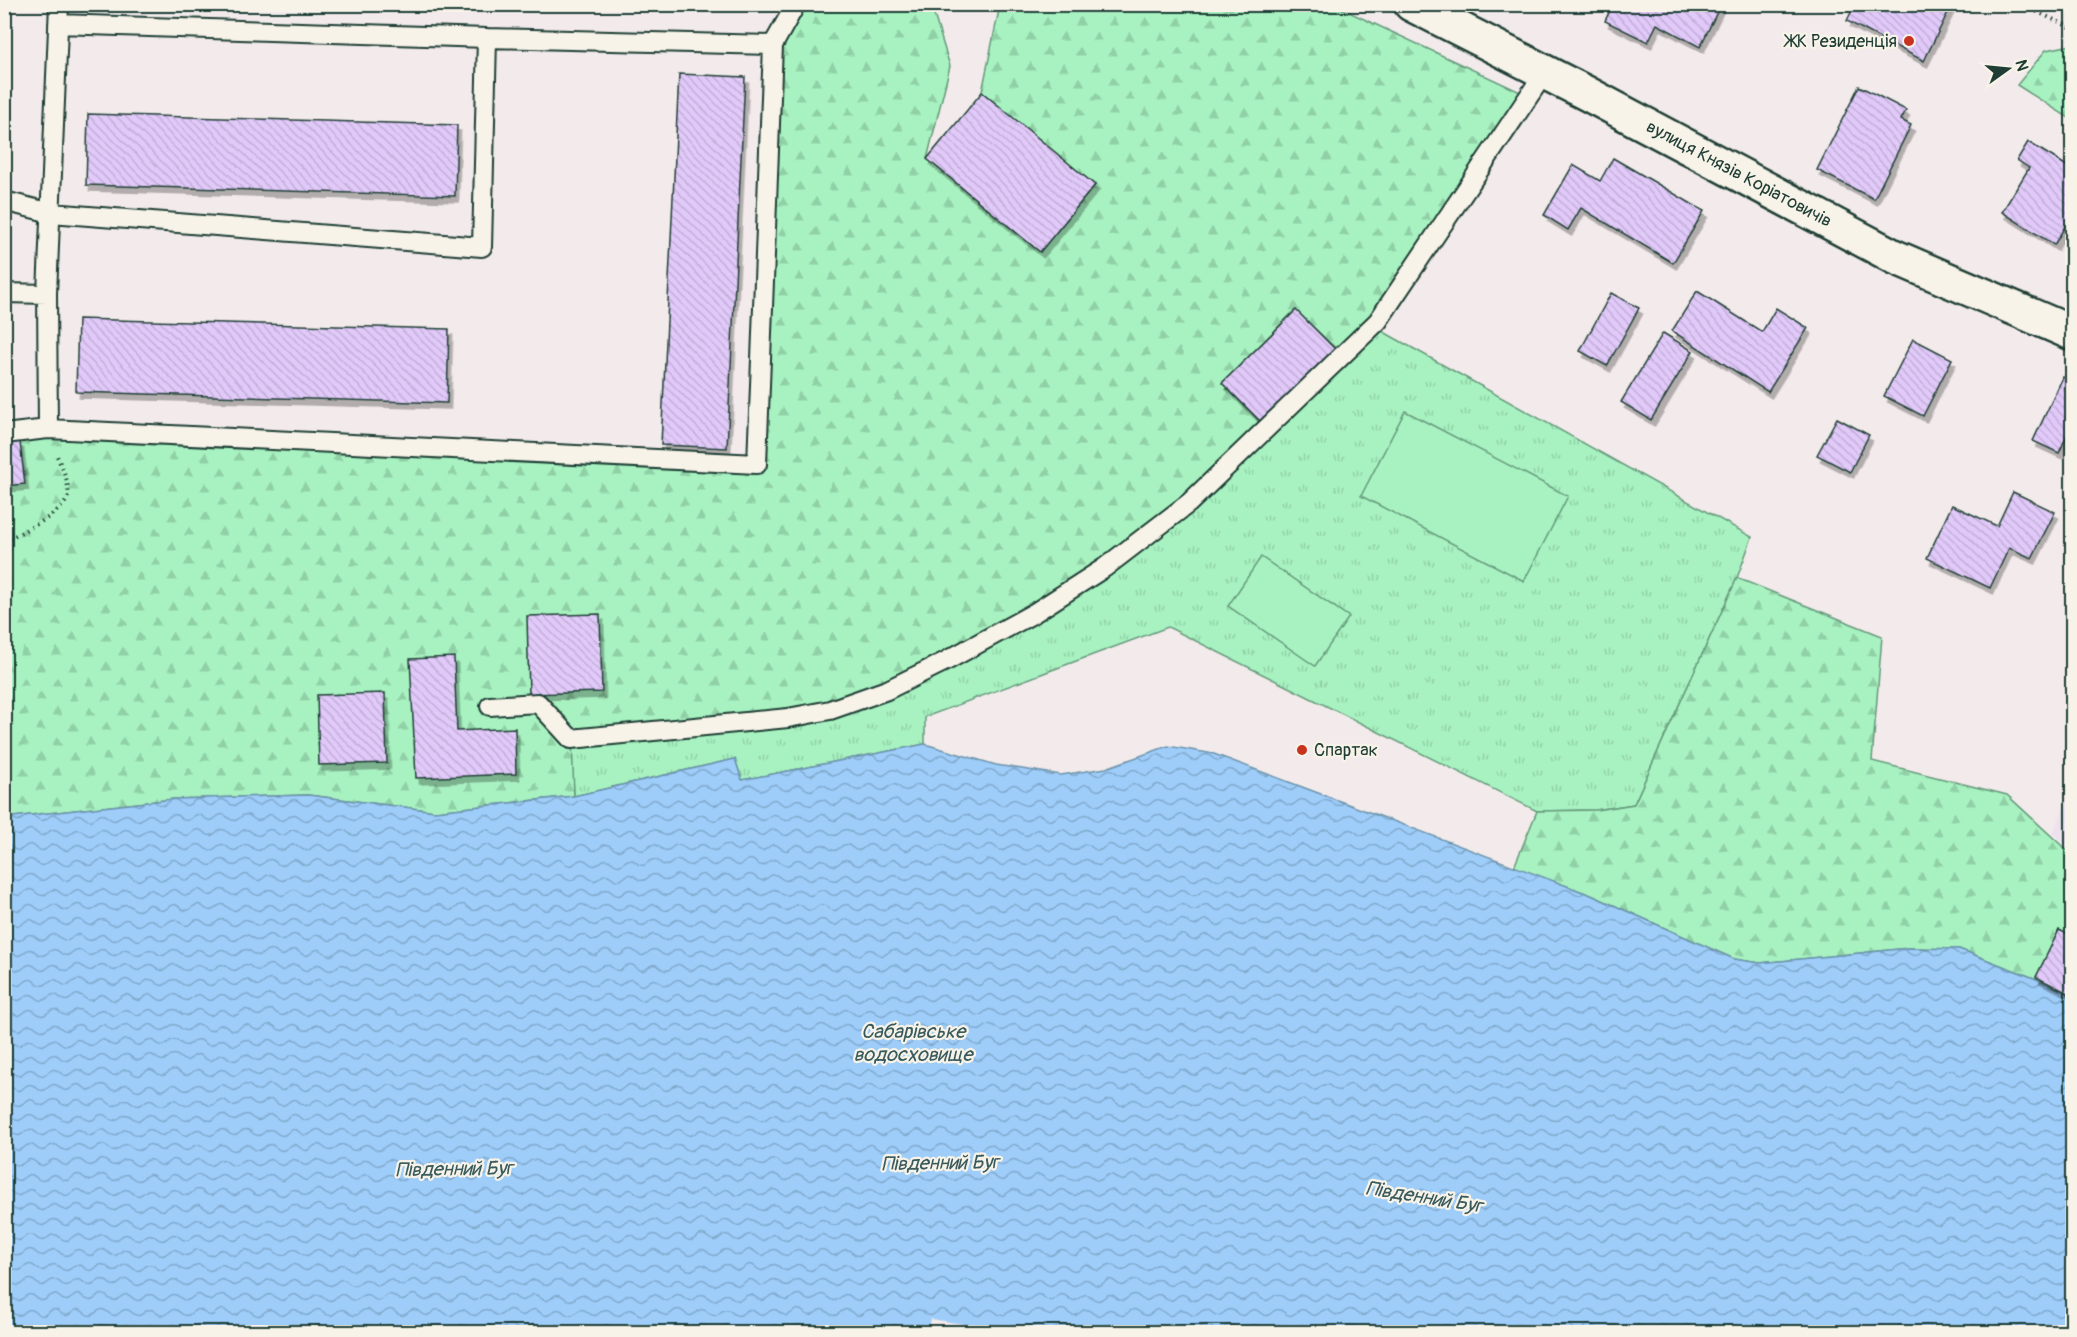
<svg xmlns="http://www.w3.org/2000/svg" width="2077" height="1337" viewBox="0 0 2077 1337" font-family="Pangolin,sans-serif">
  <style>
    .built { fill: #eee1ef }
    .grass { fill: url(#grass-tufts); stroke: #64987a; stroke-width: 1.5 }
    .forest { fill: url(#forest-firs); stroke: #64987a; stroke-width: 1.5 }
    .pitch { fill: #a8f2c1; stroke: #64987a; stroke-width: 1.5 }
    .water { fill: url(#water-waves); stroke: #6b93ab; stroke-width: 1.5 }
    .pier { fill: #f3ebeb }
    .building { fill: url(#building-back-hatch); stroke: #1f3d34; stroke-width: 1.5; filter: url(#shadow) }
    .lines { fill: none; stroke-linecap: round; stroke-linejoin: round }
    .lane-casing { stroke: #1f3d34; stroke-width: 22 }
    .secondary-casing { stroke: #1f3d34; stroke-width: 38 }
    .path { stroke: #1f3d34; stroke-width: 4; stroke-dasharray: 1.5 4.5; stroke-linecap: butt }
    .lane { stroke: #f7f3e8; stroke-width: 18 }
    .secondary { stroke: #f7f3e8; stroke-width: 33 }
    .poi-dot { fill: #c8321e; stroke: #f7f3e8; stroke-width: 2 }
    .labels { text-anchor: middle; dominant-baseline: central; stroke-width: 4.5; stroke-linejoin: round; paint-order: stroke }
    .poi-label { font-size: 18px; fill: #1f3d34; stroke: #f7f3e8; text-anchor: end }
    .street-label { font-size: 18px; fill: #1f3d34; stroke: #f7f3e8 }
    .water-label { font-size: 20px; font-style: italic; fill: #385a5c; stroke: #f7f3e8 }
  </style>
  <defs>
    <pattern id="grass-tufts" width="24" height="20" patternUnits="userSpaceOnUse" patternTransform="scale(1.5)"><rect width="24" height="20" fill="#a8f2c1"/><path d="M3 7l-1-3M5 7V3M7 7l1-3M15 17l-1-3M17 17v-4M19 17l1-3" fill="none" stroke="#90d0a6"/></pattern>
    <pattern id="forest-firs" width="22" height="20" patternUnits="userSpaceOnUse" patternTransform="scale(1.5)"><rect width="22" height="20" fill="#a8f2c1"/><path d="M5 1l3.5 6h-7zM16 11l3.5 6h-7z" fill="#90d0a6"/></pattern>
    <pattern id="water-waves" width="16" height="10" patternUnits="userSpaceOnUse" patternTransform="scale(1.5)"><rect width="16" height="10" fill="#9ecdfa"/><path d="M0 5q4-4 8 0t8 0" fill="none" stroke="#80a8cb"/></pattern>
    <pattern id="building-back-hatch" width="6" height="6" patternUnits="userSpaceOnUse" patternTransform="scale(1.5)"><rect width="6" height="6" fill="#e1c9f9"/><path d="M-1 5l2 2M0 0l6 6M5-1l2 2" fill="none" stroke="#c1aed6"/></pattern>
    <filter id="shadow"><feDropShadow dx="3.5" dy="6" stdDeviation="0" flood-color="#0004"/></filter>
  </defs>
  <rect width="100%" height="100%" fill="#f3ebeb"/>
  <filter id="ink" filterUnits="userSpaceOnUse"><feTurbulence type="fractalNoise" baseFrequency=".0167" numOctaves="2"/><feDisplacementMap in="SourceGraphic" scale="12" xChannelSelector="R" yChannelSelector="G"/><feConvolveMatrix kernelMatrix="1 2 1 2 8 2 1 2 1" color-interpolation-filters="sRGB"/></filter>
  <g filter="url(#ink)">
    <path class="built" d="M2072,789V852L2053,833Z"/>
    <path class="grass" d="M1373,326L1752,537L1737,578L1634,804L1596,810L1537,811L1168,627L925,717V744L742,780L735,759L574,796L571,739L1262,423L1335,349L1344,356Z"/>
    <path class="forest" d="M800,5H931L950,66L927,159L1040,252L1095,185L982,92L1000,5H1334L1531,97L1344,356L1295,310L1222,383L1267,429L1104,568L858,701L572,739L574,796L435,811L308,795L174,799L5,818L4,434L757,464L773,45Z
      M2072,45V120L2017,85L2046,50Z
      M1737,578L1882,636L1872,761L2007,795L2072,855V996L2034,978L1959,949L1909,948L1760,963L1734,959L1591,895L1514,867L1537,811L1596,810L1634,804Z"/>
    <path class="pitch" d="M1405,411L1568,496L1524,581L1361,496Z
      M1261,557L1349,617L1315,666L1228,606Z"/>
    <path class="water" d="M925,744L996,765L1061,775L1106,768L1168,746L1214,754L1591,895L1734,959L1760,963L1909,948L1959,949L2034,978L2072,996V1332H5L4,818L174,799L308,795L435,811L574,796L735,759L742,780Z"/>
    <path class="pier" d="M931,1319L963,1324L961,1332H928Z"/>
    <path class="building" d="M1613,4H1721L1700,47L1657,24L1648,42L1605,21Z
      M1855,4H1952L1924,61L1847,21Z
      M679,74L745,77L727,448L661,445Z
      M1859,86L1906,110L1901,120L1911,125L1874,199L1817,170Z
      M982,92L1095,185L1040,252L927,159Z
      M88,114L457,125L455,196L86,185Z
      M2028,142L2072,169V215L2054,245L2002,212L2029,168L2017,160Z
      M1613,158L1704,211L1673,263L1581,208L1568,230L1544,215L1573,165L1600,181Z
      M2072,228V254L2063,249Z
      M1697,291L1762,332L1776,308L1808,328L1768,392L1672,331Z
      M1611,293L1639,308L1607,366L1580,351Z
      M1296,310L1335,349L1262,423L1222,383Z
      M78,319L449,329L447,403L76,392Z
      M1663,333L1693,351L1651,420L1621,402Z
      M1913,339L1952,359L1923,416L1884,396Z
      M2063,377L2072,381V424L2059,453L2033,441Z
      M1837,418L1869,435L1850,472L1817,455Z
      M20,442L25,484L4,486V444Z
      M2013,492L2055,512L2032,558L2009,548L1990,588L1927,558L1952,505L1997,526Z
      M600,614L602,692L529,694L527,616Z
      M454,657L457,731L515,728L516,774L416,778L410,659Z
      M385,693L387,763L319,765L317,695Z
      M2059,930L2072,936V995L2036,977Z"/>
    <g class="lines">
      <g class="lane-casing">
        <path id="lane" d="M58,24L487,38
          M4,201L51,213L482,247L487,38L773,45
          M4,293L47,294
          M48,429L47,294L59,4
          M4,434L48,429L757,464L773,45L796,4
          M490,706L538,703L571,739L788,718L830,710L887,690L946,661L1034,613L1104,568L1189,503L1378,321L1545,72"/>
      </g>
      <g class="secondary-casing">
        <path id="secondary" d="M1411,4L1586,93L1895,257L2072,333"/>
      </g>
      <path class="path" d="M2020,4L2072,28
        M4,541C21,532 64,514 68,496C70,483 62,468 57,456"/>
      <use href="#lane" class="lane"/>
      <use href="#secondary" class="secondary"/>
    </g>
  </g>
  <g class="poi-dot">
    <circle cx="1909" cy="41" r="6"/>
    <circle cx="1302" cy="750" r="6"/>
  </g>
  <g class="labels">
    <g class="poi-label">
      <text x="1897" y="41">ЖК Резиденція</text>
      <text x="1314" y="750" text-anchor="start">Спартак</text>
    </g>
    <g class="street-label">
      <text transform="translate(1739 174) rotate(28)">вулиця Князів Коріатовичів</text>
    </g>
    <g class="water-label">
      <text x="913" y="1031">Сабарівське<tspan x="913" dy="23">водосховище</tspan></text>
      <text transform="translate(940 1163) rotate(-1)">Південний Буг</text>
      <text transform="translate(454 1169) rotate(-1)">Південний Буг</text>
      <text transform="translate(1424 1197) rotate(9)">Південний Буг</text>
    </g>
  </g>
  <rect width="2077" height="1337" fill="none" stroke="#f7f3e8" stroke-width="24"/>
  <rect x="12" y="12" width="2053" height="1313" fill="none" stroke="#1f3d34" stroke-width="2" filter="url(#ink)"/>
  <g transform="translate(2008 69) rotate(75)" stroke="#f7f3e8" stroke-width="4.5" paint-order="stroke">
  <path d="M0-4.5L10 22L0 15L-10 22Z" fill="#1f3d34"/>
  <text y="-9" font-size="16" font-weight="bold" text-anchor="middle" fill="#1f3d34">N</text>
  </g>
</svg>
